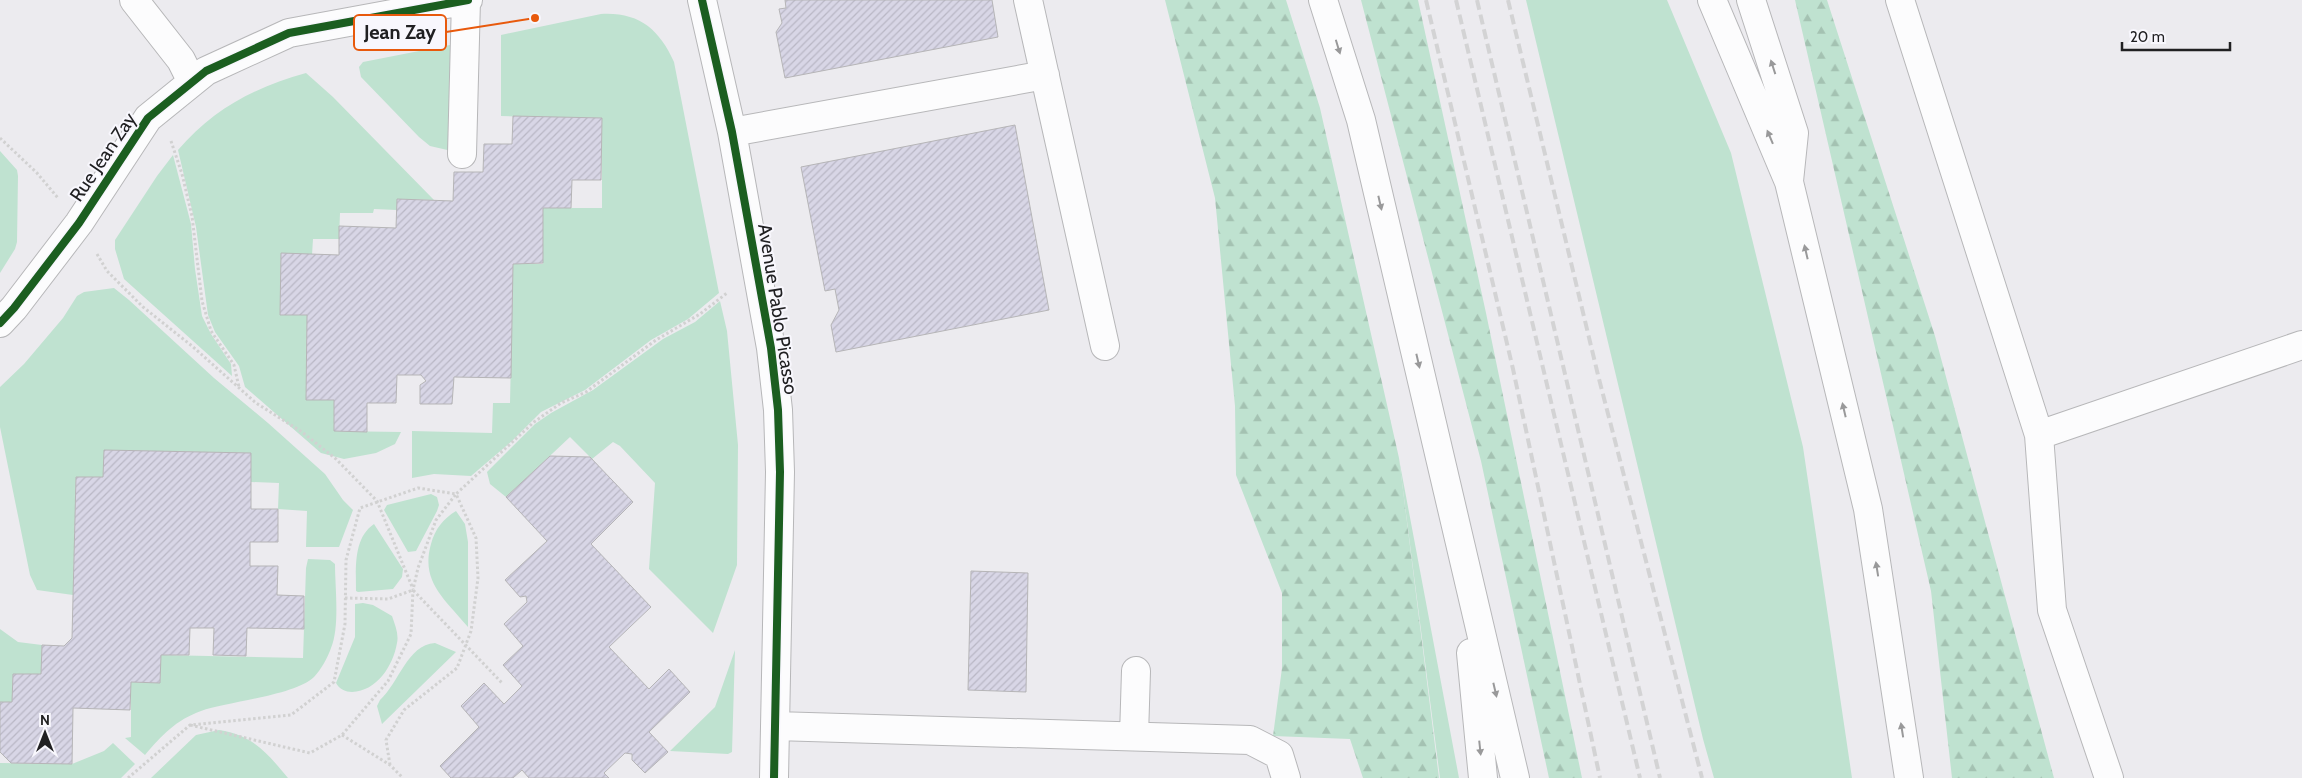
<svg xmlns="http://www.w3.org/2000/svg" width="2302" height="778" viewBox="0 0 2302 778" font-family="Cabin,sans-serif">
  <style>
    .green { fill: #bfe2d0 }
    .forest { fill: url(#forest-firs) }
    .building { fill: url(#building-hatch); stroke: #b6b5b7 }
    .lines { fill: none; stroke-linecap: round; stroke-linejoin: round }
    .minor-casing { stroke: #b7b7b9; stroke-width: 30 }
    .highway-casing { stroke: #b7b7b9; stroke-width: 30 }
    .path { stroke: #d1d1d1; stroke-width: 3; stroke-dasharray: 2.5 2.5; stroke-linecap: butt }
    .minor { stroke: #fcfcfd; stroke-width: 28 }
    .highway { stroke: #fcfcfd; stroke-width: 28 }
    .rail { stroke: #d3d3d4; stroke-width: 4; stroke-dasharray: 10 5; stroke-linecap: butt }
    .cycleway-casing { stroke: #f8f7fd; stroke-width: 11 }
    .cycleway { stroke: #1b5e20; stroke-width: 8 }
    .oneway { fill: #99999a }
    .labels { text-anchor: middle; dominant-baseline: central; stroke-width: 4; stroke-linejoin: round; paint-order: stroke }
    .street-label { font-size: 19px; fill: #202022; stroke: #f8f7fd }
    .leader { fill: none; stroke: #e8590c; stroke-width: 2 }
    .callout-dot { fill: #e8590c; stroke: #f8f7fd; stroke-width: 2 }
    .callout { fill: #f8f7fd; stroke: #e8590c; stroke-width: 2 }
    .callout-label { font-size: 20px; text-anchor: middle; font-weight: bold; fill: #202022 }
  </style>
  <defs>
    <pattern id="forest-firs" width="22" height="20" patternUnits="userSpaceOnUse" patternTransform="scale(1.25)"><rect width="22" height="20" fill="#bfe2d0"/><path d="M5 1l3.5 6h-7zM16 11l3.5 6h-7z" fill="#a4c2b2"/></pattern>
    <pattern id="building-hatch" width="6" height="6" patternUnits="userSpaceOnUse" patternTransform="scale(1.25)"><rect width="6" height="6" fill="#d8d6e6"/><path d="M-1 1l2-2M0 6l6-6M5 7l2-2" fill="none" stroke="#b9b7c5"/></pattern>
  </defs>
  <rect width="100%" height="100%" fill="#ecebef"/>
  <path class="green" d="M1526,0H1667L1731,153L1803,447L1852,778H1714L1703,739Z
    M601,14C639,12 659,29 674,62L719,293L688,319L651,340L585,390L541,412L512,441L471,476L434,474L412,478V431L492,433L493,403H510L513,264H543V208H602V118L501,116V35Z
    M460,43L456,152L430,146L419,137L361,77L359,67L363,62Z
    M306,73L333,97L434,200L397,199V210L374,209L373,213H340L339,239H313L312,255L281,254L280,314L307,315L306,400H334V431L401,432L395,444L376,453L344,459L321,453L245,387L239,366L215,332L208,315L196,227L178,150C213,109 255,87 306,73Z
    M0,151L17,170L18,176L17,242L15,249L0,273Z
    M173,155L191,224L195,269L202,316L211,334L231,364L232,376L124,279L115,249V240L157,176Z
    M114,288L129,300L214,378L268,423L325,474L343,500L353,510L339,547H306L307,511L278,509L279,483L251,482V453L105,450L103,477H76L73,595L37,590L30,575L0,427V387L24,364L63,318L77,296L84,292Z
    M720,301L727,331L738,445L737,565L713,633L649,569L655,483L620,446L613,442L592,459L570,437L506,497L490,484L487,472L535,424L551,413L593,390L663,339L695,322Z
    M1399,459L1459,778H1440Z
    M431,494L437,497L439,505L437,511L416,551L408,552L384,510L387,505Z
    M456,511L465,524L468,542V627C446,600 420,582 431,544C435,529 443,519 456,511Z
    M374,524L403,569L402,577L393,589L358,592L356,591C356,569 353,538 374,524Z
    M308,559L330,560L335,564C335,588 340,626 331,648C328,657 321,670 314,677C296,695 227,702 201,711C176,720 162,735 145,755L125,738L131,737V682L160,683L161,655L303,658L306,568Z
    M363,603L373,605L392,616C395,625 399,634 397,643C393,666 377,691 352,692C346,692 339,689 336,683L355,637V604Z
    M0,629L18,642L42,645L41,674H13L12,702H0Z
    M435,643L456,652L382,724L377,706L380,700C399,683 407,645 435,643Z
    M735,650L732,752L728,754L670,751L715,707Z
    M219,730C253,735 267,753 288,778H151L196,735Z
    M113,743L135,764L121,778H0V763L72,764L104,751Z"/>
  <path class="forest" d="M1165,0H1286L1320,108L1399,458L1439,778H1363L1350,739L1273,736L1282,668V593L1236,475L1235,406L1215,198Z
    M1361,0H1418L1486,313L1582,778H1549L1481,461Z
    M1795,0H1827L1935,336L2054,778H1952L1931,591Z"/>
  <path class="building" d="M785,0H992L998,37L785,78L776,32L782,23L779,9L786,8Z
    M513,116L602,118L601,180H572L571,208H543V263L513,264L511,378L454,377L452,404H420V385L426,381L421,375H397L396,403H367V432L334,431V400H306L307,315H280L281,253L339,255V226L396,228L397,199L453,201L454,172H483L484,144H512Z
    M1015,125L1049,310L836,352L831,325L839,310L835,289L825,291L801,167Z
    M104,450L251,453V509H278V542H250V566H278L277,595L304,596V629L247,628L246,656L213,655L214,628H190L189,655H161L160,683L131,682L130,710L73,708L72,764L11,763L0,752V702H12L13,674H41L42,645L64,646L72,638L76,477H103Z
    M550,456L590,457L633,502L591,544L651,607L609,647L649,689L669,669L690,692L649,732L668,752L645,773L632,760V754L625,753L604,773L609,778H529L522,770L513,778H451L440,766L479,727L461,706L484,683L504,704L522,686L503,665L523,646L504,624L527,602L526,596L520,597L505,580L547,541L506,497Z
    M971,571L1028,573L1026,692L968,690Z"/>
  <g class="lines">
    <g class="minor-casing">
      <path id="minor" d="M134,0L181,60L192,82
        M702,0L732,132L771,348L778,410L780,472L774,778
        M1028,0L1105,346
        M1900,0L2039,435
        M732,132L1045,75
        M462,154L466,0
        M0,323L14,308L79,223L148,118L206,71L289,33L468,0
        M775,726L1250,740L1279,755L1286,778
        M1134,736L1136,671
        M2109,778L2052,610L2039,435L2302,345"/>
    </g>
    <g class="highway-casing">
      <path id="highway" d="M1323,0L1361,120L1515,778
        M1712,0L1789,182L1868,509L1909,778
        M1751,0L1794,133L1789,181
        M1471,653L1483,778"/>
    </g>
    <path class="path" d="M0,138L37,173L58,198
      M171,141L182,174L192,216L202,301L211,331L234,365L239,387
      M97,254L107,271L143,307L192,346L256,403L302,432L336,459L377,501L413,589
      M345,598L388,599L413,590L503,684
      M342,735L390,765L403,778
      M390,765L386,740L404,710L457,668L471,631L478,578L476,538L456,494L534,422L561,403L586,392L656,340L700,314L727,293
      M128,778L190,725L291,715L334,682L345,624L346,560L360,508L418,488L456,494L436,520L418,568L413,590L411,634L388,681L342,735L310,753L190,725"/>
    <use href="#minor" class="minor"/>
    <use href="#highway" class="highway"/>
    <path class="rail" d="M1426,0L1513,369L1600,778
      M1456,0L1640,778
      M1477,0L1660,778
      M1508,0L1598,375L1702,778"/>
    <g class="cycleway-casing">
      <path id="cycleway" d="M702,0L732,132L771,348L778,410L780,472L774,778
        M0,323L14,308L79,223L148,118L206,71L289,33L468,0"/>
    </g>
    <use href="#cycleway" class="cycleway"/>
  </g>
  <defs><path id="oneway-solid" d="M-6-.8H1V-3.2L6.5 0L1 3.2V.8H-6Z" transform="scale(1.25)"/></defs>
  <g class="oneway">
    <use href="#oneway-solid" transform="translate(1338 47) rotate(73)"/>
    <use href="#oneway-solid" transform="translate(1773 67) rotate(-108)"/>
    <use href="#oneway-solid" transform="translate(1770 137) rotate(-113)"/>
    <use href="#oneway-solid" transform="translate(1380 203) rotate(77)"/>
    <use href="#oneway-solid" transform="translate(1806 252) rotate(-103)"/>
    <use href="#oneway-solid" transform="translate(1418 361) rotate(77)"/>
    <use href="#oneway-solid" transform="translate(1844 410) rotate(-103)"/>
    <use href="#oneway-solid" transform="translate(1877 569) rotate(-99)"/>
    <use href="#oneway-solid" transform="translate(1495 690) rotate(77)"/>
    <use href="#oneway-solid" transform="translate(1902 730) rotate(-99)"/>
    <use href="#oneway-solid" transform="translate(1480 748) rotate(84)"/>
  </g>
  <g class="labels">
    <g class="street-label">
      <text transform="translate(103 157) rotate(-56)">Rue Jean Zay</text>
      <text transform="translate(778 309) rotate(81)">Avenue Pablo Picasso</text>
    </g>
  </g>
  <path class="leader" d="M535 18L446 32"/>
  <circle class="callout-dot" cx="535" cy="18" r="5"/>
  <rect class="callout" x="354" y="15" width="92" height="35" rx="5"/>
  <g class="callout-label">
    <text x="400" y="39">Jean Zay</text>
  </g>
  <g transform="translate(45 733)" stroke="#f8f7fd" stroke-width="4" paint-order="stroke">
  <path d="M0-4L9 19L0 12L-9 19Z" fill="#202022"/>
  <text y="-8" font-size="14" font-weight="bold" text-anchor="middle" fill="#202022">N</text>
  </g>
  <path d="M2122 42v8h108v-8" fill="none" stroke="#202022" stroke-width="2.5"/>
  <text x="2130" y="42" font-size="15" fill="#202022" stroke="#f8f7fd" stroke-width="4" paint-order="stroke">20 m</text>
</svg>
